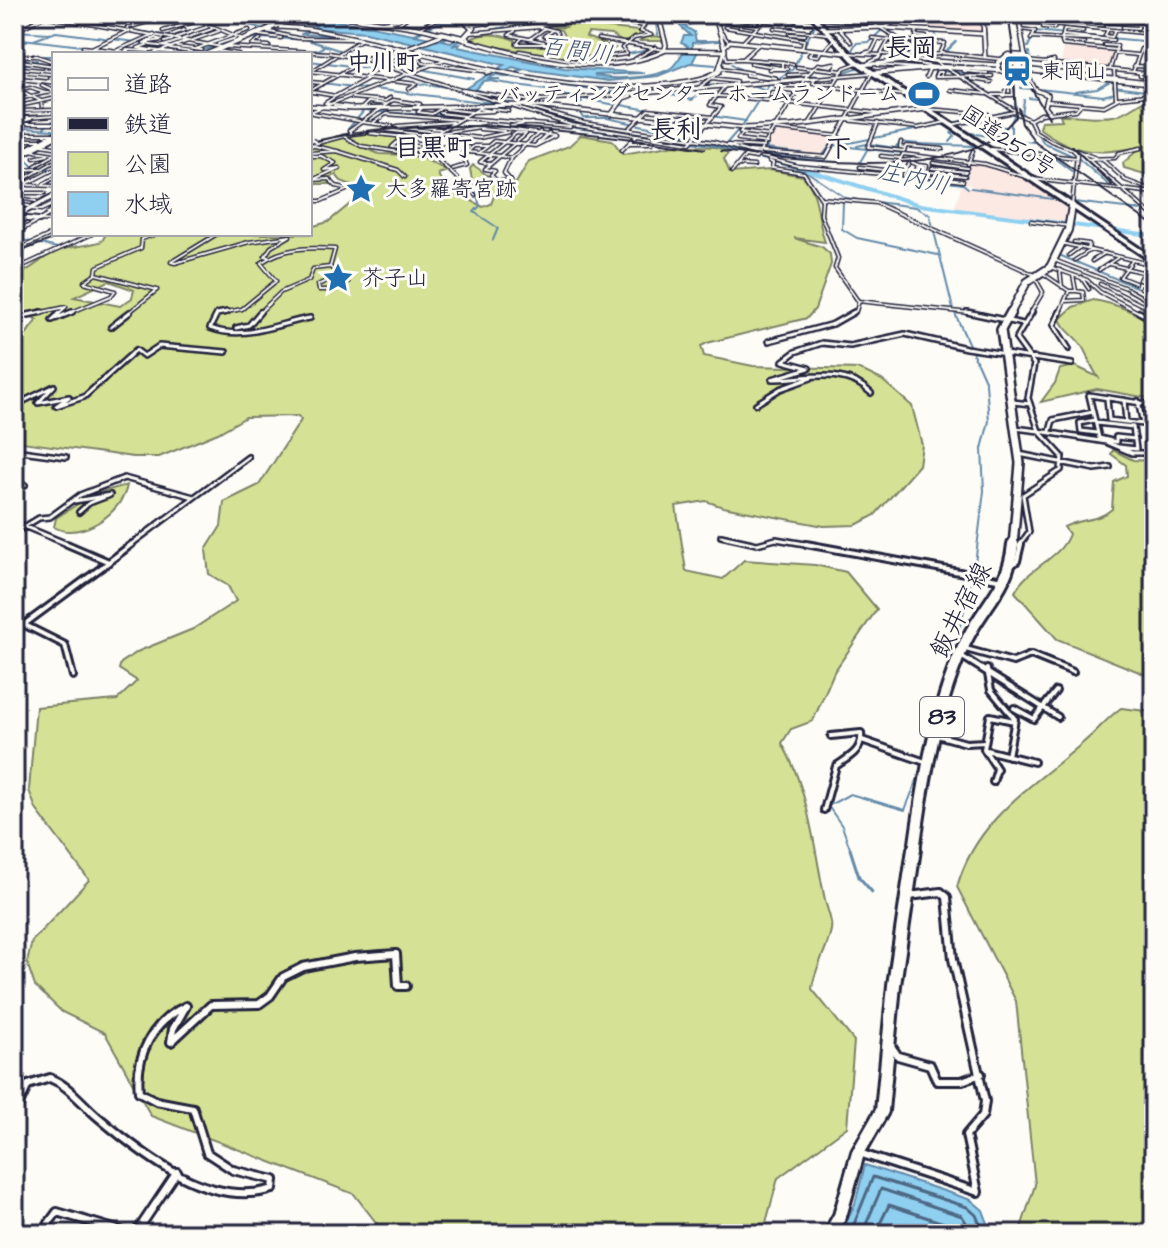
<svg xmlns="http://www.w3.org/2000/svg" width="1168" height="1248" viewBox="0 0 1168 1248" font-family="'Architects Daughter','Klee One',sans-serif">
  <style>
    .built { fill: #fce9e3 }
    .green { fill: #d5e194; stroke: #7c8268; stroke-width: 2; fill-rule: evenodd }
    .water { fill: #8fcff0; stroke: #638aa8; stroke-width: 2 }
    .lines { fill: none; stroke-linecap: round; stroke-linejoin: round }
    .shore { stroke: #4e6783; stroke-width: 3 }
    .stream-far1 { stroke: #638aa8; stroke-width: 2 }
    .stream { stroke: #638aa8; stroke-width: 3 }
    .river { stroke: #8fcff0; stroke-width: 4 }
    .pedestrian-casing { stroke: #22223b; stroke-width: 5 }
    .minor-far3-casing { stroke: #22223b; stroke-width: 5 }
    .minor-far2-casing { stroke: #22223b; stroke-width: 8 }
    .minor-far1-casing { stroke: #22223b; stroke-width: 10 }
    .minor-casing { stroke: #22223b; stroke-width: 12 }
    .tertiary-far1-casing { stroke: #22223b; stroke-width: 6 }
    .tertiary-casing { stroke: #22223b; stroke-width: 8 }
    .secondary-casing { stroke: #22223b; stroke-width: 6 }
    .primary-far4-casing { stroke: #22223b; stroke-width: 7 }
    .primary-far3-casing { stroke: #22223b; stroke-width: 10 }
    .primary-far2-casing { stroke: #22223b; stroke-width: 12 }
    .primary-far1-casing { stroke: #22223b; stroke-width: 16 }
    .primary-casing { stroke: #22223b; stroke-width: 18 }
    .trunk-casing { stroke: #22223b; stroke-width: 6 }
    .pedestrian { stroke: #fdfcf7; stroke-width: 2 }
    .minor-far3 { stroke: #fdfcf7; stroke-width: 2 }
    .minor-far2 { stroke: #fdfcf7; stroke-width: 3 }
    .minor-far1 { stroke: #fdfcf7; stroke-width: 4 }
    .minor { stroke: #fdfcf7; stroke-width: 6 }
    .tertiary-far1 { stroke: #fdfcf7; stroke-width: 3 }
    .tertiary { stroke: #fdfcf7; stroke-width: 4 }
    .secondary { stroke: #fdfcf7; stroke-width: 3 }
    .primary-far4 { stroke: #fdfcf7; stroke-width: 4 }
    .primary-far3 { stroke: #fdfcf7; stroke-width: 6 }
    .primary-far2 { stroke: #fdfcf7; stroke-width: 7 }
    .primary-far1 { stroke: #fdfcf7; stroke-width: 10 }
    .primary { stroke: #fdfcf7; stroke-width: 12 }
    .trunk { fill: #fdfcf7; fill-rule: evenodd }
    .rail { stroke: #22223b; stroke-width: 2 }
    .minor-bridge-casing { stroke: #22223b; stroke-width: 5; stroke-linecap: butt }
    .primary-bridge-casing { stroke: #22223b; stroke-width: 7; stroke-linecap: butt }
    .minor-bridge { stroke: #fdfcf7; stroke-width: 2 }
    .primary-bridge { stroke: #fdfcf7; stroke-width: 4 }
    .labels { text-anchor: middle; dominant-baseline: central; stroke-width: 6; stroke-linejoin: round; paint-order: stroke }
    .far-poi-label { font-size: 22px; fill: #22223b; stroke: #fdfcf7; text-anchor: start }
    .far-street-label { font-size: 22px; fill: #22223b; stroke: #fdfcf7 }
    .far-water-label { font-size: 24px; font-style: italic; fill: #435671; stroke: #fdfcf7 }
    .far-neighbourhood-label { font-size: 24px; font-weight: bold; fill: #22223b; stroke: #fdfcf7 }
    .shield { fill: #fdfcf7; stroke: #646373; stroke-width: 2 }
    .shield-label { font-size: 24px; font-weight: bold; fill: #22223b }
    .far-quarter-label { font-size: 26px; font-weight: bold; fill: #22223b; stroke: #fdfcf7 }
    .street-label { font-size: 26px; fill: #22223b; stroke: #fdfcf7 }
  </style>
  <rect width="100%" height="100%" fill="#fdfcf7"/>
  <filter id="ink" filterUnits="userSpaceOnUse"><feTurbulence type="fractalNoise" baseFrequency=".0125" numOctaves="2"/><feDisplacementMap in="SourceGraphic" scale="16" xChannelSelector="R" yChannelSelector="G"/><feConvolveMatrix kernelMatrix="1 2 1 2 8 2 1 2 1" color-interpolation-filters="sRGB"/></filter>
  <g filter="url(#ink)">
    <path class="built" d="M905,14H1004V19L982,20V33L889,27Z
      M1063,45L1116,50L1109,69L1061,64Z
      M776,129L837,136L822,156L765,149Z
      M971,163L1027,178L1070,206L1067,223L954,209L962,184L967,188L978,189L965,183Z"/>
    <path class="green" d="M511,14L616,15L602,21L593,19L591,26L647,32L650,36L662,37L664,41H640L646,36L623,42L611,35L588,33L586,37L615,48L605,54L569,59L492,46L471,39C485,31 502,35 515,40V45L555,46L565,38L561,30L553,28L566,27L564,25L502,30L519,25L510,23L523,19L512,17Z
      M1154,97V187L1145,174L1124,168L1123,163L1141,147C1097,154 1077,156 1039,128L1041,121L1062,120L1060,115C1077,114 1097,119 1113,116C1129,113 1140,99 1154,97Z
      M363,133L403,138L388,149L360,146L379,154L417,155L448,171L438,174L443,185L483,207L491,204L494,196L473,185L470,169L473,165C488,174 495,187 516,183L529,161L569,146L581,135L612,140L623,154L675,145L716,147L729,152L724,159L730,173L770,170L803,176C821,196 816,218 825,242L794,238L822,247L830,254L831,264L815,309L807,318L707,343L701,346L704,356L753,366L859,369L882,380L912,406L922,445L919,465L875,515L856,525L824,526L723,507L706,501L676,506L686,571L723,579L744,560L815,565L846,572L877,609L834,672L813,721L791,729L782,743C809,791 814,847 825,900C827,910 833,921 831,930C827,952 814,968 812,989L854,1041L847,1127L778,1178L763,1234H385L354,1194L151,1116L105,1033L62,1012L35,986L27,963L32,941L89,880L36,809L29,790L36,707L117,700L137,681L119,669L121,663L139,651L193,629L236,601L228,586L209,574L206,550L221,526L224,502L259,485L301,420L298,416L246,417L218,433L159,457H133L14,441V401L22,394L14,386C14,360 19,340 37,320L14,306V276C34,270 41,257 57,251C71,246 88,246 102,241L106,234H310V227L328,222L361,195L362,189L341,181L336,175L327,178L333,184H310V143L343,136L350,141L345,136ZM109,281L134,290L132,298L120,306L74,297Z
      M1093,300C1113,303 1139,312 1154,327L1143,330L1154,337V399L1097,389L1041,402L1055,383L1060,369L1075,366L1098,377C1091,367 1088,356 1082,346C1075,335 1064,331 1060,319L1073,307Z
      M1113,450L1133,460L1154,461V678L1057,639L1015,592C1027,567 1060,560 1069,534L1064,527C1081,518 1097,522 1112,509L1114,482L1127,476L1126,465L1111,454Z
      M127,485C123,512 81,542 54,527L56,518L93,494Z
      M1121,708L1154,712V1234H1019L1035,1185L1016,1001L957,887C976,818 1035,785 1085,741C1098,730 1107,718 1121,708Z"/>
    <path class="water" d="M251,14L318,15L315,17L369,26L376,24L371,26L413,34L423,31L415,35L439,40L448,37L442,40L451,42L473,30L458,14L475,29L461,39L488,47L460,40L452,46L460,44L458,47L564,68L644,73L594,75C610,81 655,78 671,68C677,64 683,51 688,46L681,43L684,36H691L680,26V14H684L686,22L691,24L684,26L694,32L696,41H719L692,43V50L698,51L692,63L716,65L690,63L658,76L608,81L524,69L513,73L520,69L513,67L487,79H500L484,81L476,89L510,103L580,123L746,150L764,149L769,142L766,149L822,156L837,137L776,130L773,135L776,129L838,136L824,157L762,150L745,151L806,169L803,170L711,145L577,125L468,93L467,88L504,65L366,32L314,28L316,26Z
      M865,1165L971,1200L983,1210L992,1234H841L855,1204Z"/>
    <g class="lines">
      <path class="shore" d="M850,1234L873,1177L967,1207L976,1215L984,1234
        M862,1234L881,1189L962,1216L973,1234
        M875,1234L889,1205L956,1227L960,1234"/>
      <path class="stream-far1" d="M210,14L264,29
        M371,14V20
        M432,14L441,15
        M654,14L658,35
        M1095,14L1154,19
        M685,16H707
        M14,19L26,14
        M736,19L759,22
        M153,21L180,25
        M82,22L168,36
        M441,22L466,24
        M14,24L24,25
        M100,24L117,18
        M794,24L800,18
        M791,26L786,30L794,37
        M428,28L440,22L435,21
        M790,28L811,30
        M985,29L986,44
        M14,31L50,33
        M487,31L505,27
        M301,34L339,36
        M302,34L308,31
        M169,36L178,38
        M14,38L82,46
        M180,38L191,40
        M250,38L295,39
        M304,39L367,59
        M34,40L56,32L143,43
        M193,41L209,44
        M935,41L936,33
        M1028,47L1035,31L1142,41
        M14,48L27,41
        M173,48L199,52
        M234,48L271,50
        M803,48L815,25
        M278,49L295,50
        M204,50L216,46
        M128,52L143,54
        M851,52L856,43L869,42L882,30
        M940,52L944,42
        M1029,52L1030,61
        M90,54L100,50
        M310,54L323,47
        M628,54L649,50
        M950,54L947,51L956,42
        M39,56H54
        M14,58L45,63
        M369,58L390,61
        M310,61L324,63
        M394,61L417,68
        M760,61L773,62
        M891,61L905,60
        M586,62L601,63
        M327,63L351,66
        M732,64L741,70
        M353,66L375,69
        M453,68L474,71
        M15,69L37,60
        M379,69L400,71
        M425,70L474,79
        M932,70L950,72
        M954,72L985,75
        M760,74L777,77
        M498,75L618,93
        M800,75L822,76
        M832,76L860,67
        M396,80L410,75
        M776,80L793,69L802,50
        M489,81L546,89L573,97
        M43,82L54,84
        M323,83L368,89
        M416,83L448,87L495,103
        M703,84L721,85
        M752,85L766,90
        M1015,87V96
        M1021,88L1033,89
        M373,89L499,104
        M1039,89L1103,96L1115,93L1113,87L1154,92
        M660,92L692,100L699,94V88
        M1075,92L1097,89L1112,81
        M632,93L654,91
        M577,98L582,102L578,105L580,109
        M579,98L616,105
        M1029,98L1036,99
        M1024,100L1022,115L1028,118
        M621,105L649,110
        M330,106L368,90
        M506,106L557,121
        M357,110L373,112
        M378,112L463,117
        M580,112L584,118H607L715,141
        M330,115L343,118
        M994,115L1016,109L1015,100
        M711,116L746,121
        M1029,122L1044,143L1075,157
        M24,123L35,118
        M952,123L991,115
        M964,123L1006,127
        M1010,124L1015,114
        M1011,125V140
        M742,126L769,84
        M569,127L622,134
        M23,128L54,130
        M44,128L54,120
        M348,129L363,112
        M966,132L992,137
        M995,138L1008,139
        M1011,140L1034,142
        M950,142L955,136L951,133H959
        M726,144L739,129
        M869,144L895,148L900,142C926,146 948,144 973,146
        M834,146L945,124
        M841,146L902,153
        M857,146L867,144
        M975,146L979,147
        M1008,150L1010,140
        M761,155L825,161L832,147
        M1050,155L1074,173
        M811,157L825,158
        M25,158L34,168
        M1078,158L1111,187
        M860,162L867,150
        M993,165L1021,174
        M815,167L857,171
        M448,168L456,177
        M43,169H54
        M803,169L846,198L858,200
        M891,175L963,184L968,188
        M1107,177L1118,187
        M1034,178L1073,183
        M927,179L934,159
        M1075,182L1076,174
        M464,184L476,192L480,206L474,212L498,228L493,240
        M971,188L1060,200
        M1149,194L1150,235
        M843,202L842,229L857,238L938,255
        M876,202L916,207L930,215L953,309L986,383L989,421L982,449L984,491L974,572
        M1074,202L1150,211
        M14,238L39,244
        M41,244L57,248
        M1059,255L1148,292L1154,290
        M14,271L24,267
        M14,496L25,487
        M14,519L24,525
        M79,547L110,559
        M15,629L55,600
        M951,649C963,626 965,600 973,575
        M944,684L951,652
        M851,851L842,826L828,806L850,794L905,810L922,767"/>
      <path class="stream" d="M850,849L859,877L872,892"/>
      <path class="river" d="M798,167L920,205L1150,235L1151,256"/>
      <g class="pedestrian-casing">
        <path id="pedestrian" d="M14,251L54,233"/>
      </g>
      <g class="minor-far3-casing">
        <path id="minor-far3" d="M32,14L222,47
          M99,14L146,21
          M182,14L243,39
          M460,14L475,27L466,37L470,41
          M488,14V24
          M718,14L783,23L788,16
          M766,14L871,23
          M858,14L1014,110
          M1018,14L1154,26
          M1062,14L1090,16
          M14,16L19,14
          M1100,16L1118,17
          M729,17L740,15
          M865,17L896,20
          M1018,17L1068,21
          M499,19L505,14
          M74,20L90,14
          M467,20H480
          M499,21L527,18V14
          M723,21L758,26
          M1019,21L1154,34
          M382,22L399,20
          M1068,22L1092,25
          M398,24L412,14
          M473,25L497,22V14
          M790,25L811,26
          M1092,25H1103
          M725,27L804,40L802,49
          M795,27L809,28
          M1043,27L1054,28L1055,24
          M1123,27L1138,28V25
          M127,28L174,14
          M420,28L445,14
          M774,28L829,34
          M838,28L851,42
          M1020,29L1035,31L1031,39
          M1108,29L1105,36L1112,37L1115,30
          M917,30L916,36L926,37
          M163,31L194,22
          M266,31L297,38L354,39
          M515,31L509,35L544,42
          M551,31L544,36L558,38
          M720,31L728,41
          M14,32L43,17
          M442,32L463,37
          M470,33L540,27L556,31L559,38L547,44H517L521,39
          M478,33L626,14
          M236,34L249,30
          M790,34L805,35
          M171,35L184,30
          M259,35L281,38
          M1063,35L1064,29L1083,31
          M177,37L207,27
          M1032,37L1061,39L1063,35L1113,40L1062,38
          M155,38L162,40L144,43Z
          M872,38L889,40
          M183,39L212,29
          M260,39L252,45L269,46
          M530,39L544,29
          M598,39L665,50
          M193,40L219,31
          M889,40L945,43L940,54L928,55
          M1062,41L1084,43
          M165,42L172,40
          M743,42L763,21
          M1062,42L1063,45L1117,50
          M1154,42L1144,41L1154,44
          M149,44L138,48L178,54
          M218,44L236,38
          M150,45L169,47
          M890,45L910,47
          M1104,45L1117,46L1110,69
          M164,46L182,40
          M83,47L128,52
          M177,47L202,50
          M226,47L329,53L363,59
          M170,49L191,52L187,54
          M196,49L231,36
          M892,49L913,51
          M14,50H21L14,54
          M118,50L154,34
          M126,50L149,51
          M381,50L408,54
          M813,50L809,55L818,56L821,51
          M217,51L238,54
          M520,51L576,61
          M824,51L834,39
          M725,52L727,59H743L759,44
          M92,53L83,52L128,31
          M416,53L423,63L491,72L487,73
          M846,53L880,55
          M864,53L872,51L878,39
          M941,53L1009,60
          M1116,53L1137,55
          M153,54L188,41
          M213,54H219
          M882,54L910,56L914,48
          M14,56H37L54,62
          M364,59L407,73
          M635,59L656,47
          M743,59L782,62V68
          M14,60L54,66
          M576,61L627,54L622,48L634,38L651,35L640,31L644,26L632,24L625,16
          M1026,61L1154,74
          M782,62L793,64
          M907,62L935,67
          M751,63L787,69H769
          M834,63L831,66L823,65Z
          M965,63L964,71L987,73
          M1044,63L1054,61L1053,64
          M871,64L868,63L879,58L889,40
          M878,65L917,68
          M1134,66L1154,67
          M797,67L813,69
          M20,68L53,71
          M722,68L746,72
          M815,68L843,71
          M926,69L929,70L926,77
          M1114,70L1116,98H1119
          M14,71L50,74
          M310,71L417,84L409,89
          M312,71L362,39
          M746,72L776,78L746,75Z
          M937,72H942L940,77H935Z
          M1133,72L1141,49L1154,47
          M1140,73V76L1154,77
          M14,74L46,77
          M411,74L571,125L690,143L721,107L710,105L724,87
          M788,75L807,74
          M366,76L388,62L416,53
          M971,76V79L991,82
          M940,77L992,76
          M712,78L736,81L734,86
          M1030,79L1036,90
          M310,82L322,83
          M776,82L775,86H800
          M834,83H813L815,78L871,73
          M42,85L53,90
          M835,87L904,95
          M697,89L720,72L722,65
          M463,90L531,101
          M950,90L986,94
          M310,91L390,45
          M312,92L336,96L325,103L331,104
          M772,92L791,94L789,97L770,95Z
          M14,94H18
          M993,95H1013L1011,76L998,70
          M336,96L367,79
          M718,96L791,102
          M1004,96L1006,88
          M352,98L385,101L390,98
          M622,99L631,96
          M14,100L54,91
          M540,100L619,95
          M1047,101L1104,106L1119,98L1154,94
          M791,103L851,110
          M334,105L351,107
          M520,105L584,123L714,142L760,155
          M14,107L52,99
          M42,107L41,101L19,90L30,87L48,93
          M423,107L418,112L432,114L443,107
          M361,109L368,102L386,104
          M446,109L472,112
          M492,109L509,111
          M927,109L988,114
          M851,110L884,114
          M18,111L54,110
          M310,112L446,59
          M473,112L493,111L480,109
          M313,113L359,121
          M440,113L465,116
          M21,114L51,113
          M465,118L570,127
          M14,119L54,116
          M846,120L918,128L946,122
          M1030,120L1041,114L1076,110L1081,104
          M22,122L23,144
          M361,122L392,126
          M374,122L386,114L459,120
          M14,123L31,119
          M24,124H54
          M809,124L844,68L857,63
          M951,125L1014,112L1030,120L1035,131L1051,141L1104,161L1125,180L1154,191
          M397,126L452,122
          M487,126L555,136L535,146L494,141L488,146
          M511,126L533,123
          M421,127L440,129
          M482,127L480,129L504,131
          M405,128L352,134L349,131L393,100L420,104L415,108
          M405,128L438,132L483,106
          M743,128L740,132L771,136
          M775,129L839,136
          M385,130L434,136
          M628,130L648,110L713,117
          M368,133L405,137L400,140
          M439,133L487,126
          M743,133L738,139L767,143
          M22,134H54
          M453,135L479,138L509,132
          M343,136L361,146L436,158L475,195
          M14,138L22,136
          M23,140H44
          M901,142L900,147L905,148
          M426,143L444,146
          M630,143H652
          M41,145L54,147
          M536,145L549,133
          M728,145L764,147
          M14,146H23L24,150
          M393,146L400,140L425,144
          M474,146H488L479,153L467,152Z
          M392,147L431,152L466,137
          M868,147L904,151L906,146L943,149
          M868,147L878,123
          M1072,149L1077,154L1072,206
          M29,150L54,154
          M622,150L636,136
          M337,151L398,170L405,177
          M749,151L826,157L872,73
          M310,153L337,151L310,145L352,134
          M479,153L500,156L525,135
          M1081,153L1154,217
          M998,155L991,149L1077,158
          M310,156H321L335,163L324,170L339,168L312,180L329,179L336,186L349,189L321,201H310
          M500,156L511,158L504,173L511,181H497L491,175L495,171L485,169Z
          M759,156L798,166L892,175L903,154L985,164L1032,179L1154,193
          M881,156L900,158
          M34,158L48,155
          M511,158L540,132
          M756,158L807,75L818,64L823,65
          M1087,159L1115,158L1119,153L1141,148
          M14,160L23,159L22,154
          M769,161L773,163L772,168L804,173L822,200L821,215L838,258L835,268L858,301L979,314
          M899,161L926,158
          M909,161L918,165
          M933,163L967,168
          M490,164L480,162L516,133L526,134
          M968,164L973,151
          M739,165L754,166
          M918,165L927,166L923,177L914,176Z
          M35,166L54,155
          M860,167L893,171
          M932,168L966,172
          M452,169L467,165L461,153L469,147
          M14,170L40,169
          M732,172L745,156L756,158
          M931,172L965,176
          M903,176L909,164
          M929,177L963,181
          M14,179L29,170
          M44,184L54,178
          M14,185L54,162
          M28,185L54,186
          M14,190L53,170
          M21,193H45
          M14,197L36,201
          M821,198L876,203L1035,275
          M14,204L29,206
          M30,209L41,210L54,204
          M47,214L54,208
          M40,220L54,221
          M1031,221L1069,226
          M14,225L27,227
          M14,234L54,212
          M1074,242L1089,244L1088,249
          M1061,243L1154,265
          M1069,255L1080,247
          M1054,260L1126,288L1154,304
          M1075,260L1091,250
          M1092,261L1105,253
          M1132,261L1120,277L1135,283
          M175,263L249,242L290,236L271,247L265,256L268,257
          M175,263L171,262L217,234
          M1147,263L1139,280L1154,284
          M1109,264L1150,274L1151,283L1141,288
          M1050,267L1087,280L1100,292L1142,314
          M14,270L92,234
          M1060,270L1062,287
          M1099,270L1117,258
          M1041,272L1069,291
          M96,274L157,290L127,314
          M1081,277L1089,289
          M1100,284L1154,311
          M1065,301L1084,300L1083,292L1076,291
          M33,314L66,307L58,314
          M67,314L111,296L115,291L84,282L96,274L97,267L141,248L142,239L156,234
          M217,314L242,309L276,281L261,263C283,247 309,247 335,249L330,267
          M258,314L281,292L309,280L313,269L330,267L348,282L335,290H319L318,285L326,281
          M851,314L856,311L859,301
          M1030,314L1043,292L1035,278
          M1059,314L1069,291H1076L1073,275"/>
      </g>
      <g class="minor-far2-casing">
        <path id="minor-far2" d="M61,312L52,320L72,312
          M227,312L217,314L210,328C245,341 275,324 310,318
          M967,312L1023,324
          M1060,312L1054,325L1069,349
          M1139,312L1154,320
          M14,318L42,312
          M111,327L130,312
          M236,328L249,325L260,312
          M1154,329L1148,330L1154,334
          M769,341L833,324L854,312
          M871,393C844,366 806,379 772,379L809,368L783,361L795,352L822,343L850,346L905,334L966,348L1072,364
          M1107,399L1109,420L1143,424L1138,401
          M1124,400L1126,422
          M1013,402L1030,404
          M756,404L780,389L811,378
          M14,406L54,386L38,403L69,397L56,406L84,397L136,350L144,356L159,346L226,352
          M1093,412L1099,438L1116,442
          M1095,420L1080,423L1081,431L1097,433
          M1096,423L1133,427L1136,449L1119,447
          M1015,428L1039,431L1028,398L1034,364L1016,339L1032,312
          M1039,431L1106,442L1132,453H1154
          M1050,431L1053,420L1093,412L1089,395L1154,405
          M1116,441V437L1135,439
          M14,450L66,457
          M1019,454L1095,469L1110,467
          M14,479L25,485L14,494
          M75,501L110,495L89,503L79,512
          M14,522L72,546
          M14,533L39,518L50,517L80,495L124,478L194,497
          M721,536L757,544L776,539L817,546
          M129,546L248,457
          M1019,546L1029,532L1023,495L1061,470L1062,456L1039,431"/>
      </g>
      <g class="minor-far1-casing">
        <path id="minor-far1" d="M806,544L1003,580
          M110,561L132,544
          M1010,567L1017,561L1021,544
          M23,624L65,645L73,676
          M14,632L109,562L67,544
          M962,648L1013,662L1031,655L1073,672
          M961,656L1058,717
          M987,669L991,690L1015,719L1008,756
          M1014,708L1034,719L1056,691
          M937,735L966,743L985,742
          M862,740L928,763
          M986,750L1034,762
          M993,782L997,769L984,749L990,716L1014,721
          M824,810L836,766C849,757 863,751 861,733L831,736"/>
      </g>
      <g class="minor-casing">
        <path id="minor" d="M186,1006L173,1029L171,1042L211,1005L259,1004L270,996L283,977L303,967L355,957L396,954L398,986H406
          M891,1046L898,1056L930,1065L937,1081H962L981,1074
          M14,1115L28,1085L50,1078C70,1086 81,1103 98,1117C144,1156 210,1209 273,1189L274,1180L233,1170L207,1153L193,1108L156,1101L139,1092C135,1055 152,1022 186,1006
          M859,1153L978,1192L966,1135L983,1115L985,1101L953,959L947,897L941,892L909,896
          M49,1223L57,1212L131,1234L138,1230L177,1172"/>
      </g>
      <g class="tertiary-far1-casing">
        <path id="tertiary-far1" d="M217,14L276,25
          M330,14C362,21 396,23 428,30C503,48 589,85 664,51L666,45L658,14
          M457,14L472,28L463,38
          M983,20L985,57
          M887,28L984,34
          M824,29L885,27L904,16L998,21L1005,20V14
          M252,35L280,27L308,29C429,48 547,99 671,84C687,81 704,80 718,71L725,50L714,14
          M725,46L730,41L846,53
          M407,48L444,34
          M665,50L725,51
          M861,65L917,60L998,65
          M1036,90L1048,95L1045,107L1050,113
          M619,95L815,78
          M524,105L540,100
          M611,115L622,100L618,92"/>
      </g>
      <g class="tertiary-casing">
        <path id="tertiary" d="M14,217L54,196
          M15,218L39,220"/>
      </g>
      <g class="secondary-casing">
        <path id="secondary" d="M1018,14L1025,56
          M14,78L54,82
          M310,106L353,109L524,105L743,128L791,126L927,109"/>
      </g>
      <g class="primary-far4-casing">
        <path id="primary-far4" d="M278,25L308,14
          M207,54L271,28
          M873,73L944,67L998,70V63L1008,55L1025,56L1028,70L1154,84"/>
      </g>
      <g class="primary-far3-casing">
        <path id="primary-far3" d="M14,157L54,136
          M1010,314L1027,282L1050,267L1068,230L1072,206"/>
      </g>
      <g class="primary-far2-casing">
        <path id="primary-far2" d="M1011,312L1001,330L1020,463L1013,546"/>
      </g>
      <g class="primary-far1-casing">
        <path id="primary-far1" d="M914,851C923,784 937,697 968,637C986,602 1009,587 1013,544"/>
      </g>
      <g class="primary-casing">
        <path id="primary" d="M830,1234L840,1216L858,1153L882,1111L894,985L914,849"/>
      </g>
      <g class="trunk-casing">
        <path id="trunk" d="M809,14H813L856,59L1154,258V263L852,61Z"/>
      </g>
      <use href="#pedestrian" class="pedestrian"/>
      <use href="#minor-far3" class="minor-far3"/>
      <use href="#minor-far2" class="minor-far2"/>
      <use href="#minor-far1" class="minor-far1"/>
      <use href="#minor" class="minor"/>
      <use href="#tertiary-far1" class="tertiary-far1"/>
      <use href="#tertiary" class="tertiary"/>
      <use href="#secondary" class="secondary"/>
      <use href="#primary-far4" class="primary-far4"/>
      <use href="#primary-far3" class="primary-far3"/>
      <use href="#primary-far2" class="primary-far2"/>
      <use href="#primary-far1" class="primary-far1"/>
      <use href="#primary" class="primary"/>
      <use href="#trunk" class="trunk"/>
      <path class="rail" d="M1008,14L1013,48
        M1022,61L1032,90L1049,118
        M1019,108L1022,124L1036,143L1154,226
        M310,142C446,112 569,130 705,149
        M1072,146L1112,185
        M721,151C793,160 930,178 994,138C1002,133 1009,124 1016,117L1012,40
        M14,254L66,234"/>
      <g class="minor-bridge-casing">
        <path id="minor-bridge" d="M312,140L316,142"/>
      </g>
      <g class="primary-bridge-casing">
        <path id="primary-bridge" d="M271,28L278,25"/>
      </g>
      <use href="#minor-bridge" class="minor-bridge"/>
      <use href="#primary-bridge" class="primary-bridge"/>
    </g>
  </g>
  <defs>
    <g id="station-bare" transform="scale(2.4)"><path d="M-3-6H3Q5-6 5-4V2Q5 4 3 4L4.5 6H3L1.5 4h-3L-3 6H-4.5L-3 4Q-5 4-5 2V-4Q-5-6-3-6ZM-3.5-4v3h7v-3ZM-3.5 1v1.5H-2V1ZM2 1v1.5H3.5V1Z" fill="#1f6fb2" stroke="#fdfcf7" stroke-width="2.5" paint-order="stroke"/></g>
    <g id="stadium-bare" transform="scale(2.4)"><path d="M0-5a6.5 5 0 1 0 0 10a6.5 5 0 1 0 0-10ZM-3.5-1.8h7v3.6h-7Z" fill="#1f6fb2" stroke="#fdfcf7" stroke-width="2.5" paint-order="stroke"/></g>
    <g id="sight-bare" transform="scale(2.4)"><path d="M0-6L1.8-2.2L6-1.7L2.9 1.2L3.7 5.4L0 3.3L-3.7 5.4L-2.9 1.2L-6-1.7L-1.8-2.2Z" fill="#1f6fb2" stroke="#fdfcf7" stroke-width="2.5" paint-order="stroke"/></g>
  </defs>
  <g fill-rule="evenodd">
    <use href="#station-bare" x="1017" y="71"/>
    <use href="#stadium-bare" x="924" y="94"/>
    <use href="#sight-bare" x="361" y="189"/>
    <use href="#sight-bare" x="338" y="278"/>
  </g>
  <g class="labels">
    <g class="far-poi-label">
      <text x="1041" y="71">東岡山</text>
      <text x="900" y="94" text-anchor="end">バッティングセンター ホームランドーム</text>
      <text x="385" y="189">大多羅寄宮跡</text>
      <text x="362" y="278">芥子山</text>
    </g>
    <g class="far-street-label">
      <text transform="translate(1008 141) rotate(34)">国道250号</text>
    </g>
    <g class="far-water-label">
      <text transform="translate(577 51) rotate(8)">百間川</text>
      <text transform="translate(914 179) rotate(13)">庄内川</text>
    </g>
    <g class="far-neighbourhood-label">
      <text x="383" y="63">中川町</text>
    </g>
    <rect class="shield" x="920" y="697" width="44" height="40" rx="6"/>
    <g class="shield-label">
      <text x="942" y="717">83</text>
    </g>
    <g class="far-quarter-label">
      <text x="911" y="48">長岡</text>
      <text x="676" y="130">長利</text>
      <text x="433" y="148">目黒町</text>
      <text x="839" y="149">下</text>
    </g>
    <g class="street-label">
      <text transform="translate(961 610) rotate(-63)">飯井宿線</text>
    </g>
  </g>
  <rect width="1168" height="1248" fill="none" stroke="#fdfcf7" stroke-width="48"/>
  <rect x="24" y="24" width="1120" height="1200" fill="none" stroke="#22223b" stroke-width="3" filter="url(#ink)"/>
  <rect x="52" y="52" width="260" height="184" fill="#fdfcf7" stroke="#a5a5ac" stroke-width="2"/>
  <rect x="68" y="78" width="40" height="12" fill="#fdfcf7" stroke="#a5a5ac" stroke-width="2"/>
  <text x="124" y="92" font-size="24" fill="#22223b">道路</text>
  <rect x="68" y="118" width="40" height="12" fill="#22223b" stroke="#a5a5ac" stroke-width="2"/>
  <text x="124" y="132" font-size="24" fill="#22223b">鉄道</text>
  <rect x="68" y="152" width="40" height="24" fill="#d5e194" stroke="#a5a5ac" stroke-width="2"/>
  <text x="124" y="172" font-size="24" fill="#22223b">公園</text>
  <rect x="68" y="192" width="40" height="24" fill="#8fcff0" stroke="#a5a5ac" stroke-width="2"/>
  <text x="124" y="212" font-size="24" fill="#22223b">水域</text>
</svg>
